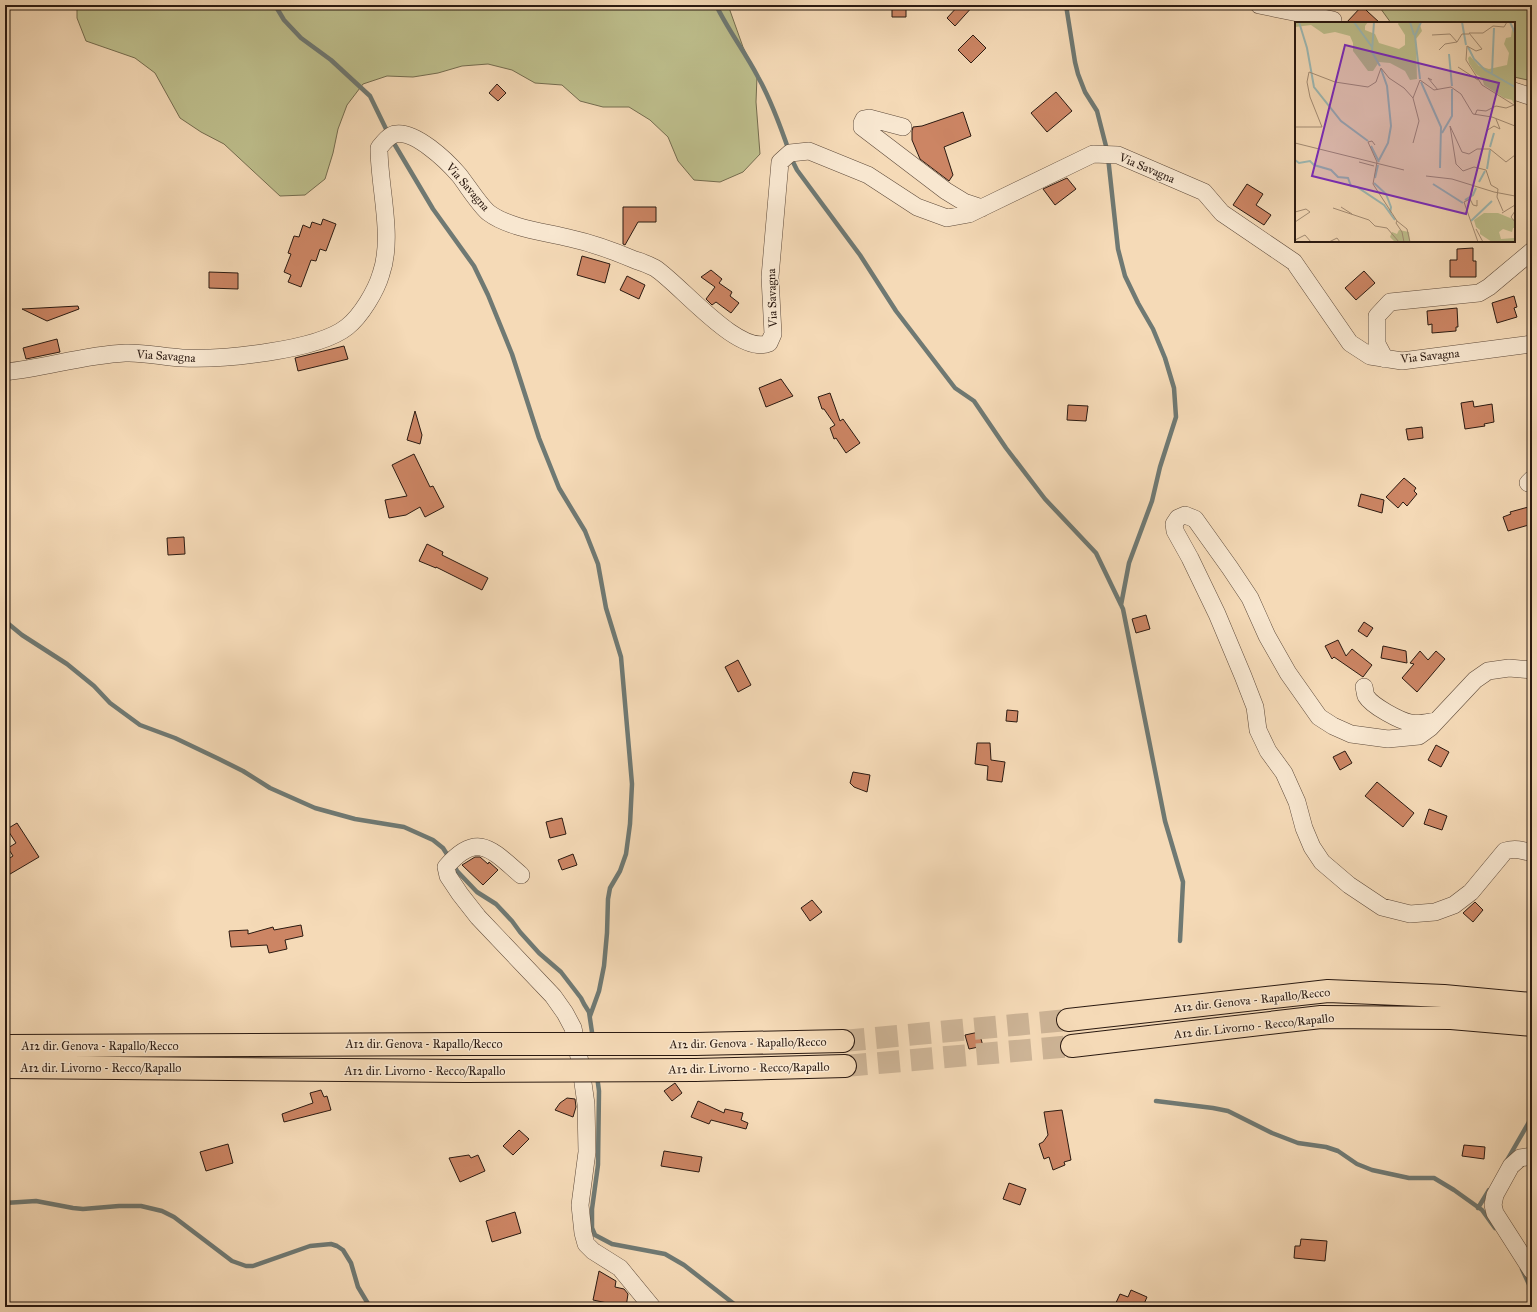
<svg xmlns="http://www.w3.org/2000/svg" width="1537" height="1312" viewBox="0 0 1537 1312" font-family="'IM FELL Great Primer',serif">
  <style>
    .green { fill: #bebf8d; stroke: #746c4f }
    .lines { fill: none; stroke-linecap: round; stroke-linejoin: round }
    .stream { stroke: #6f7973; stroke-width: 4.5 }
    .building { fill: #cc8564; stroke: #2b1a11 }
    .highway-tunnel { stroke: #cdb496; stroke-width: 22; stroke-dasharray: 22 11; stroke-linecap: butt }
    .minor-casing { stroke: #5e4a3a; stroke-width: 18 }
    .highway-casing { stroke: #2b1a11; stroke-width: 24 }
    .minor { stroke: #f8e7d0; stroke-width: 17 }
    .highway { stroke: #f5dab7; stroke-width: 22 }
    .highway-bridge-casing { stroke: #2b1a11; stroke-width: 24; stroke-linecap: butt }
    .highway-bridge { stroke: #f5dab7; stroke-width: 22 }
    .labels { text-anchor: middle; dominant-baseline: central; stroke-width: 3; stroke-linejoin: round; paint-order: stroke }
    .street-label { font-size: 12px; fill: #2b1a11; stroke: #f8e7d0 }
    .inset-river { fill: none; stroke: #9db9b5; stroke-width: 2 }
    .inset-road { fill: none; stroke: #a48d75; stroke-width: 1 }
    .view { fill: #7b2cbf; fill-opacity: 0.15; stroke: #7b2cbf; stroke-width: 2 }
    .inset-edge { fill: none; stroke: #2b1a11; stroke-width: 2 }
  </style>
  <rect width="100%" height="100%" fill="#f5dab7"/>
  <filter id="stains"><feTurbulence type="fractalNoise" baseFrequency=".005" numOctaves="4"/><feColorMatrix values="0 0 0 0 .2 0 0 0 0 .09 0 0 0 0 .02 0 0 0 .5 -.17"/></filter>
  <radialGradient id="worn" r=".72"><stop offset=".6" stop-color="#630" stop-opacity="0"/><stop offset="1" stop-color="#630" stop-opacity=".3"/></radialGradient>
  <path class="green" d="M77,5H728L743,47L757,76L756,102L760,154L743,172L720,182L694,180L678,161L668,137L650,120L629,107H603L580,101L562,85L535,83L512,70L488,64L462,66L438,73L413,77L387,76L363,84L347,105L338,129L333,153L325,179L305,195L280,196L224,144L201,132L180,118L155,73L135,58L86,41L77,18Z
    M1378,5H1532V81L1514,77V23H1391Z"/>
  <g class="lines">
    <path class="stream" d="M275,5L284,20L301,38L331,60L370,96L388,133
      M716,5C728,30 745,52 758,77C771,100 780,125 789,151
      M1066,5L1075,62L1078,74L1085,92L1097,111L1107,150
      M392,140L433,209L474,266L488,295L512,354L539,438L559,488L585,531L598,564L606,608L621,657L632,784L630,824L626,854L620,871L610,888L608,899L607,933L604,966L599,991L590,1016
      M1108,157L1118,249L1125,276L1138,303L1153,329L1165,358L1174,388L1176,417L1160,467L1152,501L1129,563L1121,605
      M791,158L797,170L860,255L896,311L955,388L974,401L1006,448L1045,499L1096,553L1123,609L1165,821L1183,882L1180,941
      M5,621L22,635L67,664L94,686L110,703L140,725L175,738L219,759L243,771L270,788L315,808L355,819L404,827L433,840L443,848L450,859
      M454,865L457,871L477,892L496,904L512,921L520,932L539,953L561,972L581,998L584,1004L589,1012L593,1039
      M597,1076L599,1091L598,1165L592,1209V1228L595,1235L612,1244L665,1254L684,1265L738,1307
      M1156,1101L1213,1108L1228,1111L1272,1133L1298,1143L1326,1147L1338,1151L1357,1164L1372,1170L1409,1178H1434L1454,1190L1482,1210L1495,1228
      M1506,1162L1529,1122H1532
      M5,1203L36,1201L73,1208L83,1209L119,1206H141L162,1211L174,1217L232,1261L246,1266H253L310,1246L331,1244L337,1246L343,1250L351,1263L358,1287L370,1307
      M1478,1208L1489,1190
      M1522,1269L1532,1291"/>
  </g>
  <path class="building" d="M892,5H906V17H892Z
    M959,5H974L955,26L947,18Z
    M1362,6L1367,11L1380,23H1346Z
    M973,35L986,48L971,63L958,50Z
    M497,84L506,93L498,101L489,93Z
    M1056,92L1072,111L1047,132L1031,113Z
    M963,112L971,136L944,147L953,175L949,181L920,159L912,140V131L913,127L922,126Z
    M1067,178L1076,189L1055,205L1043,189Z
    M1247,184L1263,194L1256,205L1271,215L1264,225L1233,205Z
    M623,207H656V222H638L625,245L623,244Z
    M323,219L336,224L326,251L320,249L316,261L311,260L301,287L288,282L291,275L284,272L291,254L288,253L294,236L299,237L303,225L310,228L312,222L321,225Z
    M1473,248V261H1476V277H1450V260H1457V249Z
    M582,256L610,264L605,283L577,275Z
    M711,270L722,279L719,283L732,292L730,296L739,303L731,313L716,302L712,305L706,299L715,287L701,277Z
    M1364,271L1375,283L1356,300L1345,288Z
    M209,272L238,273V289L209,288Z
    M627,276L645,285L639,299L620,290Z
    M1514,296L1517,307L1514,308L1517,317L1497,323L1492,303Z
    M78,306L79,309L47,321L22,309Z
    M1457,308L1458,327H1456V331L1432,333V324L1428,325L1427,311Z
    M57,339L60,352L26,359L23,348Z
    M344,346L348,359L298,371L295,358Z
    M781,379L793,396L766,407L759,388Z
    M830,393L840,421L843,419L860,443L846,453L836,438L834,439L830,428L835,425L824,409H822L818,397Z
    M1473,401L1474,407L1492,404L1494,422L1484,424L1485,426L1465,429L1461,403Z
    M1068,405L1088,406L1086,421L1067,420Z
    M415,411L422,435L420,444L407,440Z
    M1422,427L1423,438L1408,440L1406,429Z
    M414,454L430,487L433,486L444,507L425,517L420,507L406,515L389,518L385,500L407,496L392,465Z
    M1404,478L1416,488L1414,491L1417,494L1407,506L1403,502L1398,508L1386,497Z
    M1361,494L1384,500L1382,513L1358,506Z
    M1532,506V524L1508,531L1503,517L1511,514L1510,512Z
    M184,537L185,554L168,555L167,538Z
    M427,544L443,552L442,555L488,578L482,590L436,567V568L419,561Z
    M1146,615L1150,629L1136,633L1132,619Z
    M1364,622L1373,628L1367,637L1358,631Z
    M1338,640L1346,656L1352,649L1372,665L1363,677L1334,657L1332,659L1325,646Z
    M1383,646L1406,651L1407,663L1381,658Z
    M1420,651L1428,660L1436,651L1445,659L1417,692L1402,678L1414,664L1410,663Z
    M738,660L751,685L738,692L725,667Z
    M1007,710L1018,711L1017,722L1006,721Z
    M977,743H990L991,760L1005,762L1002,782L987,780L988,766L975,764Z
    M1436,745L1449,752L1441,767L1428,760Z
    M1345,751L1352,763L1340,770L1333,757Z
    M853,772L870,775L867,792L854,787L850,783Z
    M1377,782L1414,813L1403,827L1365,796Z
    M1429,809L1447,816L1442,830L1424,824Z
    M562,818L566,834L550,838L546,822Z
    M17,823L39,857L5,877V861L13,856L8,848L16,843L7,829Z
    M573,854L577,865L562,870L558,860Z
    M475,857H480L488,864L489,862L498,870L483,885L462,865Z
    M812,900L822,912L810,921L801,908Z
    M1475,902L1483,910L1473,922L1463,913Z
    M301,925L303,936L285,940L287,949L269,953L267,945L231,947L229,931L248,930V934L273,927L274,930Z
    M979,1032L983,1046L969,1049L965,1035Z
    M675,1083L682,1093L672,1101L664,1091Z
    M321,1090L324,1097L327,1096L331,1110L284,1122L282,1114L313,1103L310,1093Z
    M567,1098L575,1099L576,1107L573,1117L555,1110L560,1103Z
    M698,1101L724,1113L725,1109L743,1113L741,1120L748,1123L746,1129L711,1120L709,1124L691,1117Z
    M1062,1110L1071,1160L1064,1162L1065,1165L1053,1170L1049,1157L1044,1159L1039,1144L1043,1142L1048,1135L1044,1112Z
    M519,1130L529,1139L513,1155L503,1146Z
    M228,1144L233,1163L206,1171L200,1152Z
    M1464,1145L1485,1147L1484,1159L1462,1156Z
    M664,1151L702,1157L699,1172L661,1166Z
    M469,1155L471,1158L478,1155L485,1171L460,1182L449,1158Z
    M1009,1183L1026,1189L1020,1205L1003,1199Z
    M515,1212L521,1233L492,1242L486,1221Z
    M1301,1239L1327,1241L1325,1261L1294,1258L1295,1246H1300Z
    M599,1271L616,1281L615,1287L624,1289L628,1294L626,1307L593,1300Z
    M1131,1290L1147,1297L1144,1304L1151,1307H1114L1120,1294L1128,1297Z"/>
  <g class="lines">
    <path class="highway-tunnel" d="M843,1041L1068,1020
      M845,1066L1072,1046"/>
    <g class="minor-casing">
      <path id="minor" d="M1259,5L1333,20
        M1514,91L1532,97
        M903,127L869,118L864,119L862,123V127L946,191L964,202L982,208
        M1385,359L1377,344V316L1390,302L1479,293L1489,287L1532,251
        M5,372C45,368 84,355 125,353C144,352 163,357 182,358C220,360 317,351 347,327C361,316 376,291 381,274C394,237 379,187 379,148C383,143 388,136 395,134C415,130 447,161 459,175C467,185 480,206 489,213C509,228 545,232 569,238C592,243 614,251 635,260C642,262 649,265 655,268C681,285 739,357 769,343L773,334L770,277L780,162L790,153L809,151L868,175L917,207L947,218L969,214L1093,154L1118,155L1204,192L1222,213L1294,262L1350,343L1370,356L1402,361L1532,344
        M1528,483L1532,479
        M1532,670L1509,668L1488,671L1475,680L1430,728L1419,736L1388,739L1351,734L1333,726L1319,717L1288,673L1267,636L1250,598L1230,568L1195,519L1185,515L1178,518L1174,524L1175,531L1190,558L1217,614L1243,676L1255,707L1258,730L1268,751L1284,773L1297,802L1304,828L1312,847L1322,862L1349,885L1382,907L1410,914L1435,912L1454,905L1471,892L1505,851C1515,848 1522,850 1532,853
        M1364,687C1365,690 1365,694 1366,696C1372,706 1400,721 1411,723C1419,725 1429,722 1436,721
        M521,875C491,849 477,831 446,867L448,876L460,894L478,917L553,996L565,1013L573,1028L580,1062L586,1104L587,1152L580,1205L583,1233L586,1244L593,1251L620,1268L652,1307
        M1532,1156L1520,1158L1511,1166L1495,1195L1493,1205L1495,1213L1532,1271"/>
    </g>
    <g class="highway-casing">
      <path id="highway" d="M1068,1020L1328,991L1444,996L1532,1004
        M695,1044L843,1041
        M5,1046L468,1044
        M1072,1046L1321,1017L1451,1018L1532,1025
        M5,1067L466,1071
        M695,1070L845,1066"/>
    </g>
    <use href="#minor" class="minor"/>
    <use href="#highway" class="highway"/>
    <g class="highway-bridge-casing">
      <path id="highway-bridge" d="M468,1044H695
        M466,1071L695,1070"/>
    </g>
    <use href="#highway-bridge" class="highway-bridge"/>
  </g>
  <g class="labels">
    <g class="street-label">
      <text transform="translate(1147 168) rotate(23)">Via Savagna</text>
      <text transform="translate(468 187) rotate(49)">Via Savagna</text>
      <text transform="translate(772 298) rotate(-92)">Via Savagna</text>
      <text transform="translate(166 356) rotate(4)">Via Savagna</text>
      <text transform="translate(1430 356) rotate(-6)">Via Savagna</text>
      <text transform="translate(1252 1000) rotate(-6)">A12 dir. Genova - Rapallo/Recco</text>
      <text transform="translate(1254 1026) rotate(-6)">A12 dir. Livorno - Recco/Rapallo</text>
      <text transform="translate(748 1043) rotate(-1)">A12 dir. Genova - Rapallo/Recco</text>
      <text x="424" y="1044">A12 dir. Genova - Rapallo/Recco</text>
      <text x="100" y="1046">A12 dir. Genova - Rapallo/Recco</text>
      <text x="101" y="1068">A12 dir. Livorno - Recco/Rapallo</text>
      <text transform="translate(749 1068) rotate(-1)">A12 dir. Livorno - Recco/Rapallo</text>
      <text x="425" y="1071">A12 dir. Livorno - Recco/Rapallo</text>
    </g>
  </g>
  <g transform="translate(1295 22)">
    <rect width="220" height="220" fill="#f5dab7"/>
    <path d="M0,0H73L70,4V8L80,12L84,21L104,27L110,23V13L103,2L104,0H124L127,9L121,17L122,57L115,58L110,49L95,41L84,40L78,49H73L58,29V21L55,14L40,10L29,12L16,3L0,5ZM217,7L220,8V84L217,78L209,76L189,63L187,56L181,52L174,41L173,36L175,34L184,44L194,47L212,43L214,31L209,22L211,16L216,15ZM189,191H203L220,198V206H218L217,210L208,207L204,210L206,217L219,216L220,220H197L185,212V208L181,205L179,198ZM104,208L114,210L115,220H100L95,215L97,210L102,212Z" fill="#bebf8d"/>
    <path class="inset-river" d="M4,0L12,26L19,65L46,99L73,119M59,0L77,25M79,0L77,30L85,44M115,0L119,13M167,0L171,23M215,0L220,11M173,25L179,37L190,48L220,65M154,32L157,64M197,51L199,6M125,57L120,14L126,0M126,60L146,105L145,146M147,111L157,94V67M76,124L84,140M195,125L199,111M0,138L4,141L15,139L19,143L36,148L43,155L53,156L56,164L62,165L89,183L100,198M84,138L93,121L96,104L92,64L86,47M192,147L195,128M80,156L83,143M184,160L190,149M79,161L91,172L96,185L95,191M138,162L168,181M170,178L178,173L181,166M176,199L197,179"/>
    <path class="inset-road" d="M212,0L209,5L198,4L188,11H174L187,27L181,29L172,24L171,38L187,63L219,83M137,13L155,12L162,20M144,28L150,22L162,20L167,12H174M163,45L183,58M137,58L133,56L143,68M118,76L124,99L118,121M180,93L182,88L191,89L201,84L211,86L219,83M0,105H27L15,75L12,60L14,50L40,60L73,65L81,60L86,46L94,56L109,66L118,76L125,58L139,68L156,65L166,72L178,92L197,95L220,104M191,109L199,104L205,107L201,97M0,121L109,148M80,123L77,119L73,120L82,140L78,162L102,199L101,201L107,210L109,220M64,140L79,144M131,154L157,157L199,170L220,174M182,178V184L178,183L175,177L169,180L183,220M46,185L57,192M38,186L74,198L80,204L92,206L104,220M208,189L202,175L203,167L196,163L191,148L179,145L168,149L161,142L155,104L167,130L174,132L182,127H195L211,140L220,133M220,189L216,195L220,200M0,190L11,187L15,190L0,200M207,191L220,183M102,199L112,207L115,220M181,207L188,220M0,218L10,213L16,220M34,220L42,216L45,220"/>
    <path class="view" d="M50,23L204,61L171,192L17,154Z"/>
    <rect width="220" height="220" class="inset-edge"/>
  </g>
  <rect width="1537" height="1312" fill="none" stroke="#f5dab7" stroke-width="20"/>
  <rect x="6" y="6" width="1525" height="1300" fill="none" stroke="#2b1a11" stroke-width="2"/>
  <rect x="10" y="10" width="1517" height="1292" fill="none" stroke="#2b1a11"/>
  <rect width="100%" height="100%" filter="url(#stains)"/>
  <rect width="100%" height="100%" fill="url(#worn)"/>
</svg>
